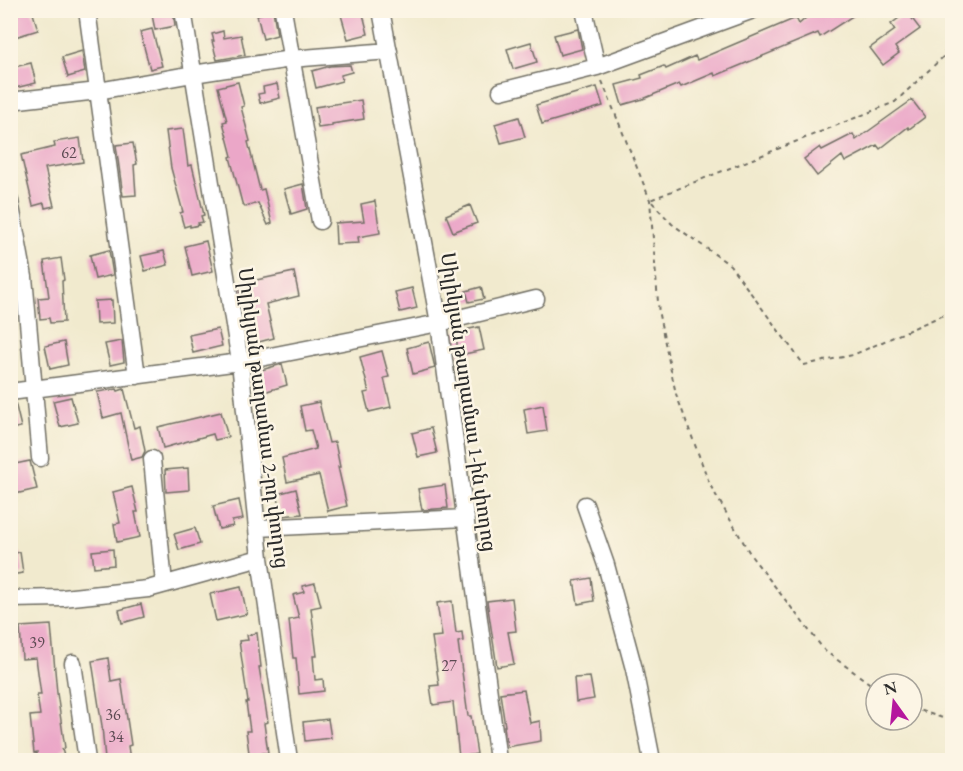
<svg xmlns="http://www.w3.org/2000/svg" width="963" height="771" viewBox="0 0 963 771" font-family="'EB Garamond','Noto Serif Armenian',serif">
  <style>
    .building { fill: #eba7c8 }
    .lines { fill: none; stroke-linecap: round; stroke-linejoin: round }
    .minor-casing { stroke: #706e64; stroke-width: 19 }
    .path { stroke: #706e64; stroke-width: 2; stroke-dasharray: 4.5 4.5; stroke-linecap: butt }
    .minor { stroke: #fff; stroke-width: 16 }
    .labels { text-anchor: middle; dominant-baseline: central; stroke-width: 5; stroke-linejoin: round; paint-order: stroke }
    .number-label { font-size: 16px; fill: #5b4a52 }
    .street-label { font-size: 20px; fill: #2b2b2b; stroke: #fcf5e5 }
  </style>
  <rect width="100%" height="100%" fill="#fcf5e5"/>
  <filter id="ink" filterUnits="userSpaceOnUse"><feTurbulence type="fractalNoise" baseFrequency=".0167" numOctaves="2"/><feDisplacementMap in="SourceGraphic" scale="12" xChannelSelector="R" yChannelSelector="G"/><feConvolveMatrix kernelMatrix="1 2 1 2 8 2 1 2 1" color-interpolation-filters="sRGB"/></filter>
  <filter id="wash" filterUnits="userSpaceOnUse"><feTurbulence type="fractalNoise" baseFrequency=".008" numOctaves="4" result="noise"/><feDisplacementMap in="SourceGraphic" scale="24" xChannelSelector="R" yChannelSelector="G"/><feGaussianBlur stdDeviation="1.35" result="paint"/><feColorMatrix in="noise" values="0 0 0 0 0 0 0 0 0 0 0 0 0 0 0 0 0 1.4 0 .05"/><feComposite in="paint" operator="in"/></filter>
  <g filter="url(#wash)">
    <rect width="100%" height="100%" fill="#f1eace"/>
    <g id="blocks">
      <path class="building" d="M22,10H32L38,30L15,37L10,23V14Z
        M151,10H173L175,26L155,30Z
        M273,10L277,35L263,39L257,15Z
        M359,10H362L368,34L348,39L341,15Z
        M815,10H862L820,37L818,33L715,76L714,73L681,87L679,84L643,99L622,105L616,85L642,78L641,75L664,66L666,69L695,56L697,60L796,18L799,24Z
        M907,12L920,29L895,47L899,53L883,65L870,48L895,30L891,24Z
        M152,29L162,66L150,69L140,32Z
        M578,29L582,49L560,55L554,35Z
        M223,31L224,38L241,35L245,55L217,60L212,41H214L212,34Z
        M531,42L537,62L513,69L507,49Z
        M82,51L85,72L68,77L62,57Z
        M31,63L36,83L15,88L10,68Z
        M350,65L352,72L341,75L342,81L316,88L312,71L330,66Z
        M238,82L244,106L241,107L250,141L248,142L260,190L264,189L272,223L268,225L258,203L246,207L242,203L230,157L232,156L223,122L227,121L218,87Z
        M277,84L280,98L260,103L258,94L264,93L263,87Z
        M597,87L603,106L542,124L536,105Z
        M361,100L364,119L332,124V126L318,128L315,107Z
        M912,100L925,117L909,129L908,127L880,149L877,145L845,162L842,156L817,176L804,159L820,147L822,150L853,134L856,140Z
        M519,117L525,137L501,143L495,124Z
        M183,129L188,166L192,165L204,215L201,216L203,222L198,223L199,225L190,227V225L184,227L180,213L183,212L171,168L166,131Z
        M80,138L83,162L45,168L54,206L45,208L44,203L33,206L21,155L55,147L54,142Z
        M133,143L137,164L134,165L136,195L123,196L116,145Z
        M303,184L307,209L291,214L284,189Z
        M375,201L380,233L358,237L359,243L336,244L335,223L364,221L361,204Z
        M470,205L477,223L453,232L446,215Z
        M206,241L213,271L192,276L185,246Z
        M109,250L113,275L95,279L90,255Z
        M164,251L168,265L145,271L141,256Z
        M61,258L64,280L62,281L64,322L50,323L49,318L40,319L38,298L49,297L44,261Z
        M294,272L299,296L266,304L274,338L255,343L247,308L244,309L238,284Z
        M481,287L484,299L469,302L466,291Z
        M412,288L417,308L400,312L395,292Z
        M112,300L113,323L96,324L95,301Z
        M479,327L484,350L459,355L455,332Z
        M218,329L222,346L193,353L189,335Z
        M122,341L124,362L110,365L105,344Z
        M64,342L68,365L50,369L45,346Z
        M429,342L435,368L413,374L407,348Z
        M382,351L389,377L384,378L391,407L369,412L364,393L369,392L360,357Z
        M282,364L287,385L264,392L258,371Z
        M117,389L118,391L124,389L134,428L140,426L145,451L142,457L131,460L121,413L103,418L97,392Z
        M71,397L78,423L60,427L53,401Z
        M10,402H15L21,427L10,429Z
        M319,402L329,443L335,442L340,467H338L347,506L328,511L319,475L287,482L282,458L316,449L311,430L305,431L300,406Z
        M543,405L547,431L528,434L524,409Z
        M221,412L228,437L215,440L213,434L163,448L158,427Z
        M431,428L437,453L418,457L412,433Z
        M30,461L37,489L15,494L10,476V465Z
        M188,468L189,490L166,492L165,470Z
        M445,485L448,508L422,510L418,489Z
        M132,487L138,512H135L140,537L117,542L114,524L120,523L113,492Z
        M296,489L302,514L282,516L277,494Z
        M239,500L243,519L232,521L233,526L219,529L213,506Z
        M195,528L200,544L179,550L174,534Z
        M113,549L114,565L94,567L92,551Z
        M20,552L23,573L10,575V554Z
        M591,578L594,601L578,604L574,581Z
        M315,583L321,606L311,608L317,656H313L315,680L323,679L324,691L299,694L296,658H293L289,620L299,618L293,595L304,592L303,586Z
        M241,587L247,614L216,621L210,594Z
        M512,598L516,631L508,632L514,664L497,667L487,601Z
        M452,601L456,633L462,632L463,641L458,642L468,716H471L477,754L459,757L453,702L433,705L430,686L439,685L432,637L442,636L437,603Z
        M141,604L144,617L122,623L119,610Z
        M51,625L57,693L65,748L62,749L65,760H37V752L34,753L30,716L40,715L37,695H41L36,658L22,659L20,627Z
        M257,633L261,667H259L268,722L264,723L268,753H263L264,760H250L246,731H250L246,702H248L239,641L248,640L247,635Z
        M108,658L111,681L121,679L131,745L128,746L130,760H105L102,726L92,661Z
        M590,677L594,699L576,702L574,678Z
        M524,690L530,723L540,721L541,741L507,747L504,726H505L500,693Z
        M328,719L331,738L305,741L303,722Z"/>
    </g>
  </g>
  <g filter="url(#ink)">
    <use href="#blocks" fill-opacity="0" stroke="#706e64" stroke-width="1.5"/>
    <g class="lines">
      <g class="minor-casing">
        <path id="minor" d="M87,10L137,376
          M183,10L240,362L260,558L289,760
          M283,10L320,221
          M381,10L439,323L498,760
          M584,10L597,67
          M501,91L597,67L753,10
          M10,101L98,91L193,74L291,59L389,51
          M10,201L24,277L40,458
          M10,392L240,362L439,323L536,299
          M152,459L164,584
          M585,505L606,565L634,669L652,760
          M258,528L466,518
          M10,599L63,598L148,589L260,558
          M73,663L87,760"/>
      </g>
      <path class="path" d="M952,31L943,57L895,102L650,200L672,224L730,265L804,365L853,355L952,311
        M602,81L650,200L659,315L676,394L710,485L752,557L825,651L876,688
        M912,708L952,721"/>
      <use href="#minor" class="minor"/>
    </g>
  </g>
  <g class="labels">
    <g class="number-label">
      <text x="69" y="152">62</text>
      <text x="37" y="642">39</text>
      <text x="449" y="665">27</text>
      <text x="113" y="714">36</text>
      <text x="116" y="736">34</text>
    </g>
    <g class="street-label">
      <text transform="translate(469 402) rotate(82)">Սիլիկյան թաղամաս 1-ին փողոց</text>
      <text transform="translate(264 418) rotate(83)">Սիլիկյան թաղամաս 2-րդ փողոց</text>
    </g>
  </g>
  <rect width="963" height="771" fill="none" stroke="#fcf5e5" stroke-width="36"/>
  <g transform="translate(894 702) rotate(345)"><circle r="28" fill="#fcf5e5" stroke="#a8a49b" stroke-width="1.5"/>
  <path d="M0-4.5L10 22L0 15L-10 22Z" fill="#b5179e"/>
  <text y="-9" font-size="16" font-weight="bold" text-anchor="middle" fill="#2b2b2b">N</text>
  </g>
</svg>
